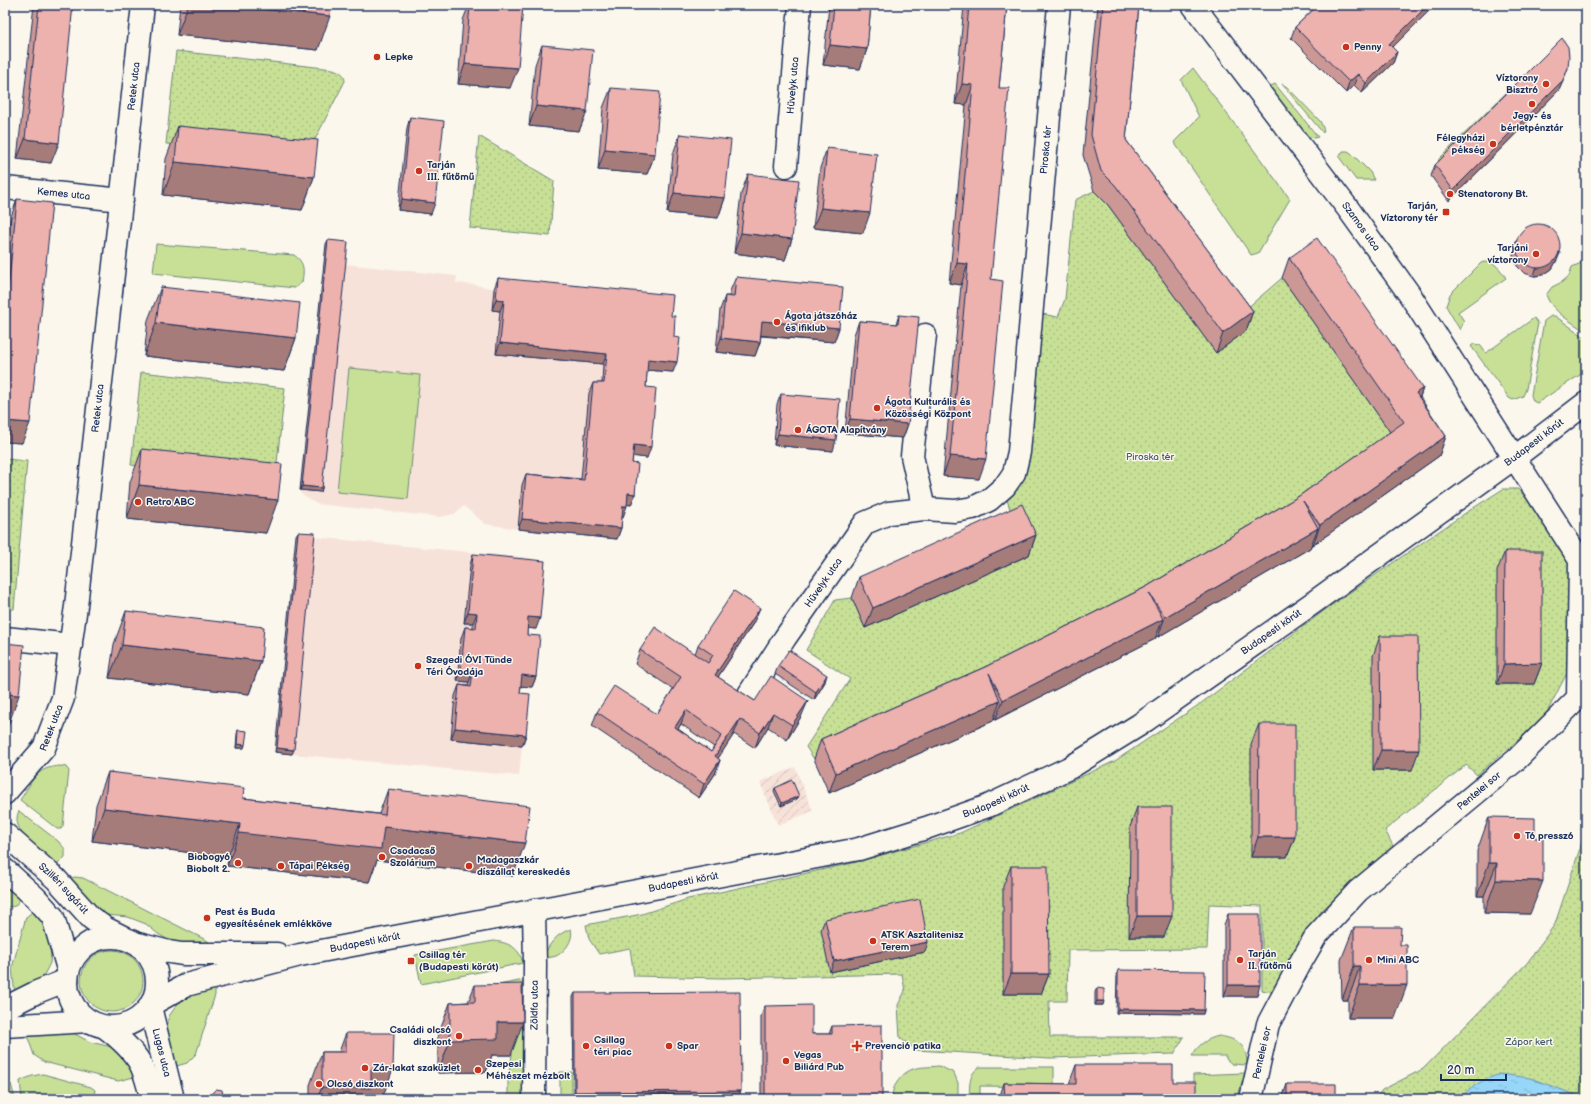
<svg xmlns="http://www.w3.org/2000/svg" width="1591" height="1104" viewBox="0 0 1591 1104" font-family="'Balsamiq Sans',sans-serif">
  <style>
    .built { fill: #f7e2d9 }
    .industrial { fill: url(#industrial-furrows) }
    .green { fill: #c7e096; stroke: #71887a }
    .park { fill: url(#park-dots); stroke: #71887a }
    .water { fill: url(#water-ripples); stroke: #6593ba }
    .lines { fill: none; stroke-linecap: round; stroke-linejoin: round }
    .minor-casing { stroke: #1b2f5e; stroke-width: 25 }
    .minor { stroke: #fbf7ec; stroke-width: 22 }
    .wall { fill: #cc9896; stroke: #1b2f5e; fill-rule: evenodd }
    .shaded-wall { fill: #a67c7a; stroke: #1b2f5e }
    .building { fill: #edb1ae; stroke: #1b2f5e; fill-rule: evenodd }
    .poi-dot { fill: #c8321e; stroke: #fbf7ec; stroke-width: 1.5 }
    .labels { text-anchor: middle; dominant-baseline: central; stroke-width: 3; stroke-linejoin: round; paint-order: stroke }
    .poi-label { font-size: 10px; font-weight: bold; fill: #1b2f5e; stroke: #fbf7ec; text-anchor: start }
    .street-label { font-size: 10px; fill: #1b2f5e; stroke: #fbf7ec }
    .park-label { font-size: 10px; fill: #465b6c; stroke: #fbf7ec }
  </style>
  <defs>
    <pattern id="industrial-furrows" width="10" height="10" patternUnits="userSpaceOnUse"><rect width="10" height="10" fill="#f7e2d9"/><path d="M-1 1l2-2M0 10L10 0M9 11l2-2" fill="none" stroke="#d3c2bd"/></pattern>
    <pattern id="park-dots" width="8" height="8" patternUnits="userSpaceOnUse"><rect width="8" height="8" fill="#c7e096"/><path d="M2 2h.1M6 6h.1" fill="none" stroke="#aac084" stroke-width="1.8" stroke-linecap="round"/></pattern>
    <pattern id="water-ripples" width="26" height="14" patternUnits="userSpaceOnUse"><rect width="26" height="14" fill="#96d6f8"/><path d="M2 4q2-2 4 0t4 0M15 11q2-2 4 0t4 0" fill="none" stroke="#81b8d7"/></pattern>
  </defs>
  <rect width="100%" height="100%" fill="#fbf7ec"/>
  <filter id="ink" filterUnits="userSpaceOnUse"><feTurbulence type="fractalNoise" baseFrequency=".025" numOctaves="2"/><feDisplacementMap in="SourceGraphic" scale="8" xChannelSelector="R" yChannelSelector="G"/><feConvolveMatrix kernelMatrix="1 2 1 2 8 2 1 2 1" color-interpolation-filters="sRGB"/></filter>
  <g filter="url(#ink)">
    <path class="built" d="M345,264L457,276L456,283L476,285L667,326L676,348L673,372L645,370L642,398L652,399L647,458L630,456L634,475L631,505L624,504L619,517L617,539L518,529L485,524L464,506L454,514L440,517L316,504L301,494L300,490L321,492Z
      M314,537L531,558L530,571L541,572L536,629L524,628L532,687L518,686L516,703L526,704L519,776L292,754Z"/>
    <path class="industrial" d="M795,767L813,811L778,825L760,782Z"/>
    <path class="green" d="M1193,68L1290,199L1258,253L1251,255L1174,142L1199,117L1181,80Z
      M1275,84L1318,137L1314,138L1303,135L1270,89L1271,86Z
      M1282,84L1287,87L1320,121L1324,130L1323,133Z
      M1511,88L1515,92L1442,165L1438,162L1439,159Z
      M1343,151H1348L1351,153L1370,172L1374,180H1356L1339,157Z
      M156,244L294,255C305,263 304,270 302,282L295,288L153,273Z
      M1484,262C1496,262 1500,269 1506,278L1458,312L1464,321L1460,330L1446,306L1450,294L1481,263Z
      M1581,263H1586V332C1572,322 1552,312 1546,295L1552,287L1562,282L1569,276L1572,267Z
      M1551,316H1555L1586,338V371L1537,403L1533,401L1531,395L1544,321Z
      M1534,318L1538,323L1526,389L1523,396L1513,400L1509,398L1471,346L1474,344L1480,345L1486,353Z
      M349,368L420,375L408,499L337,492Z
      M61,766L66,767L69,771L63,826L61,829H57L20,800C33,781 35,767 61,766Z
      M19,811L58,841L65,849V857L56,866C44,855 8,831 19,811Z
      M75,877L83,878L208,941L212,947L177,945L158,934L146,924L128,917L106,915L85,902L68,879Z
      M5,879L23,895L15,906L10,907L5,905Z
      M37,908L52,943L50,963L44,975L35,984L15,996L12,968L26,917Z
      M571,929C574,939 566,951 556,956C553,957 547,958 543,958C549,944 556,934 571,929Z
      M494,941C509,943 519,947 523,963L421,984L415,955Z
      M81 981a31 31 0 1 1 62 0a31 31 0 1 1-62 0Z
      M524,980L525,1099H508V1079L512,1055L511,1016H472L473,990Z
      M215,985V995L196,1054L187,1063L173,1067L167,1027L169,1016L179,1002L194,991Z
      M26,1032L73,1033L90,1042L112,1047L120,1050L138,1076L118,1081L44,1062L34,1055Z
      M1219,1036C1238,1039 1247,1045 1247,1065L1232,1064L1226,1059V1056H1192C1198,1045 1206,1039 1219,1036Z
      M939,1066L954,1073L958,1083V1096L919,1099H892C892,1094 893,1088 896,1084C908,1065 919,1068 939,1066Z
      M980,1067H1054V1087L980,1086V1097L969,1098C970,1087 968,1073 980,1067Z
      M560,1072H572V1099H560Z
      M1245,1073L1237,1099H1193V1075Z
      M43,1074L91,1087L95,1090L94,1095L87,1099H22L20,1081L32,1076Z
      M11,1084L15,1099H5V1086Z"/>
    <path class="park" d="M176,51L333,69C341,72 344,73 345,81L308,153L166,144Z
      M479,136L554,181L550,236L470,228Z
      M1094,191L1108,205L1216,353L1239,315L1282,278L1397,442L978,687L814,759L806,747L850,679L806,650L835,600L852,598L865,628L1015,524L1007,500L1025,467L1037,313L1058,317L1065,299L1075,200Z
      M141,372L285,388L275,481L131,465Z
      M5,459L27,461L14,609H5Z
      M1503,489H1518L1527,499L1569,564L1567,673L1544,718L1477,775L1466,765L1385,830L1393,846L1321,911L1271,992L1262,990V906L1209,904L1207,949L1068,950L1067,1001H1049L1050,1037H1184L1174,1054L1050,1058L916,1050L900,1038L898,1005L905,991L902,974L723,978L634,976L630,948L599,954L589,939L586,925L642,914L688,899L853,863L960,833L1115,761L1200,704L1333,604L1464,514Z
      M1586,830V1099H1375L1382,1090L1423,1069L1527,963L1555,924Z"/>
    <path class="water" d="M1500,1074L1530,1078L1586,1099H1460C1470,1086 1485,1079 1500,1074Z"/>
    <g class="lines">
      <g class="minor-casing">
        <g id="minor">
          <path id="s1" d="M1193,5L1349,210L1410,295L1580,560L1578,698L1516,760L1358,891L1316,936L1302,960L1268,1024L1251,1099"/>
          <path id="s2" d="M786,166L800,5"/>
          <path id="s3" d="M5,188L122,200"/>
          <path d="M924,509L912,456L925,335"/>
          <path d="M5,638L71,645"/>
          <path id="s4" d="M749,694L785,638L865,523L889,513L924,509L955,511L973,508L989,500L1005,486L1014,473L1019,452L1059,5"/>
          <path id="s5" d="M5,793L44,748L63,698L76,606L143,5"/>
          <path id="s6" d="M5,834L56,879L91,918L105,928L123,937"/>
          <path d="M5,870L36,898L53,917L68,969"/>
          <circle cx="112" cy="982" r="45"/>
          <path d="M138,944L169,952L182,954H277"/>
          <path id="s7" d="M152,1004L186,985L300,955L859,849L926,828L988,806L1071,767L1139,725L1310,605L1514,458L1586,403"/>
          <path id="s8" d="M150,1007L173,1099"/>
          <path d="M5,1008L37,992L67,980"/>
          <path d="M5,1026L89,1021"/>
          <path d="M105,1027C118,1037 132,1049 140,1063C146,1074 148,1087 152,1099"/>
          <path id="s9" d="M534,1099L535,964L534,910"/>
        </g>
      </g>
      <use href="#minor" class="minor"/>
    </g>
    <path class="wall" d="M34,5H73L51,163L17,159Z
      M180,5H331L318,50L177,35Z
      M469,5H523L510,88L458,84L463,20Z
      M829,5H871L867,49L860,69L823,65Z
      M964,5H1007L999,88L991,279L979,479L943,476L961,285L949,283L966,105L955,104Z
      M1098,5H1139L1126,140L1253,311L1246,331L1216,353L1108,205L1094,191L1083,155Z
      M1318,5H1435L1392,48L1397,52L1393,63L1362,93L1354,85L1346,93L1291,38L1295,27Z
      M542,45L587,111L579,131L529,126L535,65Z
      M1564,79L1559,90L1449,201L1431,176L1435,165Z
      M611,88L655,154L647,174L598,170L603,108Z
      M410,117L431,214L398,210L407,128Z
      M178,126L314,177L302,210L163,195L166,159Z
      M680,134L725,198L718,218L667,213L673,154Z
      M827,148L863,233L813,228L820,168Z
      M748,174L792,239L785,260L734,253L741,194Z
      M17,199L22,443L5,442V268L10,220Z
      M328,240L322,488L321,492L300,490L326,244Z
      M1517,240L1560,253L1557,260L1552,269L1543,275L1534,276L1524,273L1517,266L1513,257L1514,247Z
      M1289,258L1423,388L1420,397L1446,436L1439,456L1313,545L1312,544L1310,548L1158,637L1157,636L1155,639L995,720L994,717L993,721L829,793L814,759L821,739L985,667L1146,587L1299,496L1390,432L1282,278Z
      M736,277L839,328L834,342L761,336L760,342L755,356L716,352L720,310L725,296H730V291Z
      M498,278L671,316L674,337L673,372L647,370L646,387L647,458L633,456L632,463L635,494L631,505L627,504L623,517H622L621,528L617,539L518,529L522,485L526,474L581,479L589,393L593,383H602L603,364L496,354L500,311L492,310L494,289Z
      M161,287L296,338L284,371L144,356L148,320Z
      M899,315L908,424L903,438L845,433L854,335L859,321L896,324Z
      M781,394L833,451L774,445L777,404Z
      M142,449L266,533L127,519L130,482Z
      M298,532L292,754L275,752L296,535Z
      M1036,535L1029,555L865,628L852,598L859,577Z
      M1505,551L1542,663L1534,684H1497V571Z
      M473,554L536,629L527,628V635L536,677L532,687L521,686L520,693L526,735L522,746L451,739L455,696L459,685L468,686L469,682L457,681L461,638L465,627L473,628V623H464L470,565Z
      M126,611L261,661L249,694L109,678L114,644Z
      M754,622L718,677L755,701L802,715L787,740L768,727L755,748L734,734L718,758L720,760L715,774L699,798L592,726L597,712L657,714L673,689L635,664L640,650L695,654L698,645ZM681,724L714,747L711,752L678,729Z
      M1380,636L1412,770H1373V656Z
      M778,666L825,682L814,700L775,674Z
      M1259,724L1295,837L1287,857H1251V744Z
      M238,730L244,748H236L237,734Z
      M108,772L243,798L379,814L388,789L513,876L377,860L369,882L227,866L228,857L92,841L96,805Z
      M775,788L799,796L797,799L781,806L774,791Z
      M1137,807L1164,937H1129L1130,827Z
      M1489,817L1530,914L1484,913V896H1477V851Z
      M1011,866L1049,974L1041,994H1003V886Z
      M1228,914L1257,996H1224V925Z
      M825,919L925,952L830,972L821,930Z
      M1354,927L1395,1018H1348V1000H1342L1341,960Z
      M1118,970L1204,1010L1203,1014L1116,1013L1117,974Z
      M475,985L511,1055H492L486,1072L438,1073V1036L450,1003L468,1002Z
      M1097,988L1103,1005H1095V992Z
      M575,993L741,1091L739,1095L574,1096L573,997Z
      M765,1006L812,1034H829L832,1026L882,1099H761V1016Z
      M346,1033L382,1099H310V1085L322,1052H339Z
      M1076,1065L1173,1082L1196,1099H999L1004,1083L1069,1084Z
      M1287,1084L1336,1099H1282Z
      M212,1093L222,1099H211V1097Z"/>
    <path class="shaded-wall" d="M188,5H219L330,16L318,50L177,35Z
      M362,5H371L370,8L361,7Z
      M1428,5H1435L1385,55L1389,44Z
      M830,45L867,49L860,69L823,65Z
      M1397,52L1393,63L1362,93L1366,83Z
      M465,64L518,68L510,88L458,84Z
      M1568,68L1564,79L1559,90L1449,201L1453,190Z
      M1358,74L1354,85L1346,93L1349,82Z
      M962,84L973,85L966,105L955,104Z
      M536,106L587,111L579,131L529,126Z
      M25,139L59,143L51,163L17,159Z
      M605,149L655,154L647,174L598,170Z
      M175,162L314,177L302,210L163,195Z
      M674,193L725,198L718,218L667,213Z
      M402,199L435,203L431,214L398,210Z
      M821,208L870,213L863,233L813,228Z
      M741,233L792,239L785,260L734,253Z
      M1560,253L1557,260L1552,269L1543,275L1534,276L1536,269Z
      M957,263L968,264L961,285L949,283Z
      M496,299L504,300L500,311L492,310Z
      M1253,311L1246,331L1216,353L1223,333Z
      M762,321L839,328L834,342L757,335Z
      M156,323L296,338L284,371L144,356Z
      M721,338L760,342L755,356L716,352Z
      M500,343L607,354L603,364L496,354Z
      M648,359L677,362L673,372L644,370Z
      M1423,388L1416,408V393Z
      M850,419L908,424L903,438L845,433Z
      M5,421L30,423L22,443L5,442Z
      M778,434L836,440L833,451L774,445Z
      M1446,436L1439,456L1313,545L1320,525Z
      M634,445L651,447L647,458L630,456Z
      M950,456L986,459L979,479L943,476Z
      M139,485L278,500L266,533L127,519Z
      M302,486L322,488L321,492L300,490Z
      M628,493L635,494L631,505L624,504Z
      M623,506H627L623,517H619Z
      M522,519L621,528L617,539L518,529Z
      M1318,528L1310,548L1158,637L1165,617Z
      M1036,535L1029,555L865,628L873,608Z
      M760,608L754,622L710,689L715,675Z
      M468,612L477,613L473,623H464Z
      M528,617L540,618L536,629L524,628Z
      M1163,619L1155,639L995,720L1003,700Z
      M122,645L261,661L249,694L109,678Z
      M1542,663L1534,684H1497L1504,664Z
      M461,670L473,671L469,682L457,681Z
      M522,675L536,677L532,687L518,686Z
      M827,675L825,682L814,700L816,692Z
      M5,694L19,695L7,729L5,728Z
      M808,701L802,715L787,740L792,725Z
      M1000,701L993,721L829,793L836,773Z
      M686,710L681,724L670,741L675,727Z
      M773,713L768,727L755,748L760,733Z
      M740,719L734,734L710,771L715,756Z
      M455,728L526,735L522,746L451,739Z
      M237,744L245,745L244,748H236Z
      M277,748L294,750L292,754L275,752Z
      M1381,750H1419L1412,770H1373Z
      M720,760L715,774L699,798L704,784Z
      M799,796L797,799L781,806L782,803Z
      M104,808L240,824L228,857L92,841Z
      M384,827L525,843L513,876L377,860L369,882L227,866L239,833Z
      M1258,837H1295L1287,857H1251Z
      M1489,863H1497L1484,896H1477Z
      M1496,880L1543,881L1530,914L1484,913Z
      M1137,916H1172L1164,937H1129Z
      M928,942L925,952L830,972L834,961Z
      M1354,966H1360L1348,1000H1342Z
      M1011,974H1049L1041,994H1003Z
      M1228,985H1260L1257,996H1224Z
      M1360,985H1407L1395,1018H1348Z
      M1097,1001H1104L1103,1005H1095Z
      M1118,1009L1204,1010L1203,1014L1116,1013Z
      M498,1022H523L511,1055H492L486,1072L438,1073L450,1040Z
      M371,1069H393L382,1099H317L322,1087Z
      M741,1091L739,1095L574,1096L575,1092Z"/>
    <path class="building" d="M39,5H73L59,143L25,139Z
      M219,5H331L330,16Z
      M470,5H523L518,68L465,64Z
      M834,5H871L867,49L830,45Z
      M969,5H1007L999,88H1009L991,279L1003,281L986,459L950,456L968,264L957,263L973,85L962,84Z
      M1103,5H1139L1126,140L1253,311L1223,333L1115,185L1101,171L1091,135Z
      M1318,5H1428L1389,44L1397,52L1366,83L1358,74L1349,82L1295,27Z
      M1562,38L1568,47L1569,57L1568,68L1563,80L1453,190L1435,165Z
      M542,45L593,50L587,111L536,106Z
      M611,88L660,92L655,154L605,149Z
      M410,117L444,121L435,203L402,199Z
      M178,126L318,140L314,177L175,162Z
      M680,134L731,140L725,198L674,193Z
      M827,148L877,154L870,213L821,208Z
      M748,174L799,180L792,239L741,233Z
      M17,199L52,203L30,423L5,421V321Z
      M1516 246a22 22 0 1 1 44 0a22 22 0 1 1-44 0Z
      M1317,238L1423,388L1416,393L1446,436L1320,525L1303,501L1318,528L1165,617L1149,593L1163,619L1003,700L989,673L1000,701L836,773L821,739L985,667L1146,587L1299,496L1404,422L1289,258Z
      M328,240L348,242L322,488L302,486Z
      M736,277L843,287L839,328L762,321L760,342L721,338L725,296L734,297Z
      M498,278L673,295L671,316H675L674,337L680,338L677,362L648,359L646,387L656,388L651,447L634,445L632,463L638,464L635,494L628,493L627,506H623L621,528L522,519L526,474L584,480L593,383H604L607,354L500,343L504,300L496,299Z
      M161,287L300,303L296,338L156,323Z
      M899,315L919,317L908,424L850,419L859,321L898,324Z
      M781,394L840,399L836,440L778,434Z
      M142,449L282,464L278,500L139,485Z
      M1022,504L1036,535L873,608L859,577Z
      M298,532L315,533L294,750L277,748Z
      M1505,551H1542V663L1504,664Z
      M473,554L545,561L540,618L528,617L527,635L540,636L536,677L522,675L520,693L530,694L526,735L455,728L459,685L471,687L473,671L461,670L465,627L476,628L477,613L468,612Z
      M734,591L760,608L715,675L755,701L771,676L808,701L792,725L773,713L760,733L740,719L715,756L720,760L704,784L597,712L614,686L657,714L681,677L640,650L655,627L708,663L713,655L698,645ZM686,710L722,735L711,752L675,727Z
      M126,611L264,627L261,661L122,645Z
      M1380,636H1418L1419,750H1381Z
      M5,643L24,645L19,695L5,694Z
      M789,650L827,675L816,692L778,666Z
      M1259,724H1295V837H1258Z
      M238,730L247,731L245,745L237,744Z
      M108,772L244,788L243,798L385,815L388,789L530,806L525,843L384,827L381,849L239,833L240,824L104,808Z
      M792,780L799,796L782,803L775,788Z
      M1137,807H1172V916H1137Z
      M1489,817L1535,818V838H1543V881L1496,880L1497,863H1489Z
      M1011,866H1048L1049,974H1011Z
      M920,899L928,942L834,961L825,919Z
      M1228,914H1260V985H1228Z
      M1354,927H1401L1400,945H1407V985H1360V966H1354Z
      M1118,970L1205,971L1204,1010L1118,1009Z
      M522,984L523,1022H498V1039L450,1040V1003L475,1002V985Z
      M1097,988L1104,989V1001H1097Z
      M740,992L741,1091L575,1092V993Z
      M812,1005V1034H832V1026L882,1025V1099H765V1006Z
      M346,1033H394L393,1069H371V1088L322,1087V1052H346Z
      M1076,1065H1173V1082H1196V1099H1005L1004,1083L1076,1084Z
      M1287,1084H1336V1099H1287Z
      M216,1089L222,1090L223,1096L220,1099H214L212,1093Z"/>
  </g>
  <g class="poi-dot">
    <circle cx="1346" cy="47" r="4"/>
    <circle cx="377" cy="57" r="4"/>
    <circle cx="1546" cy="84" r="4"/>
    <circle cx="1532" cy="104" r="4"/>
    <circle cx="1493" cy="144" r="4"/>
    <circle cx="419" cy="171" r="4"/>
    <circle cx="1450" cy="194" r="4"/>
    <rect x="1442" y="208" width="8" height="8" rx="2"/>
    <circle cx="1536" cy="254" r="4"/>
    <circle cx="777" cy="322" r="4"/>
    <circle cx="877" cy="408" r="4"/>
    <circle cx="798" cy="430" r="4"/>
    <circle cx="138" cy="502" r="4"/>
    <circle cx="418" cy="666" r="4"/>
    <circle cx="1517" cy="836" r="4"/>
    <circle cx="382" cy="857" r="4"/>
    <circle cx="238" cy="863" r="4"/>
    <circle cx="281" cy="866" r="4"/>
    <circle cx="469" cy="866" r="4"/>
    <circle cx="207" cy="918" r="4"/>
    <circle cx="873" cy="941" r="4"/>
    <circle cx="1240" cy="960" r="4"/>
    <circle cx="1369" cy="960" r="4"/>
    <rect x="407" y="957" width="8" height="8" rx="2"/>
    <circle cx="459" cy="1036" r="4"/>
    <circle cx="586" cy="1046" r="4"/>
    <circle cx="669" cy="1046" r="4"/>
    <path d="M855 1040h4v4h4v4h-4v4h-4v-4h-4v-4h4z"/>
    <circle cx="786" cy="1061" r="4"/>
    <circle cx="365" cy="1068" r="4"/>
    <circle cx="478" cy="1070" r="4"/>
    <circle cx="319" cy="1084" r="4"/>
  </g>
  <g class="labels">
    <g class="poi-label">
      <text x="1354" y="47">Penny</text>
      <text x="385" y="57">Lepke</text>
      <text x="1538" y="78" text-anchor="end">Víztorony<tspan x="1538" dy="12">Bisztró</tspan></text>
      <text x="1532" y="116" text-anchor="middle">Jegy- és<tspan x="1532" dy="12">bérletpénztár</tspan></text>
      <text x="1485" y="138" text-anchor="end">Félegyházi<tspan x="1485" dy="12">pékség</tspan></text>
      <text x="427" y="165">Tarján<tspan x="427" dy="12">III. fűtőmű</tspan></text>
      <text x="1458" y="194">Stenatorony Bt.</text>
      <text x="1438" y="206" text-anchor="end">Tarján,<tspan x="1438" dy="12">Víztorony tér</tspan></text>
      <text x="1528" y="248" text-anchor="end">Tarjáni<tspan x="1528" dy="12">víztorony</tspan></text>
      <text x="785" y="316">Ágota játszóház<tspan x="785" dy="12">és ifiklub</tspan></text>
      <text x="885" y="402">Ágota Kulturális és<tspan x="885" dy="12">Közösségi Központ</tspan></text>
      <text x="806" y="430">ÁGOTA Alapítvány</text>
      <text x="146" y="502">Retro ABC</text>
      <text x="426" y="660">Szegedi ÓVI Tünde<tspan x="426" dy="12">Téri Óvodája</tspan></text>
      <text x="1525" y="836">Tó presszó</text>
      <text x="390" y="851">Csodacső<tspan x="390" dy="12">Szolárium</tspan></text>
      <text x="230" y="857" text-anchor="end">Biobogyó<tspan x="230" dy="12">Biobolt 2.</tspan></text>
      <text x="477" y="860">Madagaszkár<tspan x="477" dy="12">díszállat kereskedés</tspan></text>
      <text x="289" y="866">Tápai Pékség</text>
      <text x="215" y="912">Pest és Buda<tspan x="215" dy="12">egyesítésének emlékköve</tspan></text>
      <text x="881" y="935">ATSK Asztalitenisz<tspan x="881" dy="12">Terem</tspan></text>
      <text x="1248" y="954">Tarján<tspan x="1248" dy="12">II. fűtőmű</tspan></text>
      <text x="419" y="955">Csillag tér<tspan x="419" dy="12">(Budapesti körút)</tspan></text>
      <text x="1377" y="960">Mini ABC</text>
      <text x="451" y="1030" text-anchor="end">Családi olcsó<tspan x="451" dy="12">diszkont</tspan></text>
      <text x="594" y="1040">Csillag<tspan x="594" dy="12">téri piac</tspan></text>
      <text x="677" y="1046">Spar</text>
      <text x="865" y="1046">Prevenció patika</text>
      <text x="794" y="1055">Vegas<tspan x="794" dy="12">Biliárd Pub</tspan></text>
      <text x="486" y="1064">Szepesi<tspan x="486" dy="12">Méhészet mézbolt</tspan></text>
      <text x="373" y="1068">Zár-lakat szaküzlet</text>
      <text x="327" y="1084">Olcsó diszkont</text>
    </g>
    <g class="street-label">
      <text stroke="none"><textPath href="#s5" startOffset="729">Retek utca</textPath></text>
      <text stroke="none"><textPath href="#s2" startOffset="81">Hüvelyk utca</textPath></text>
      <text stroke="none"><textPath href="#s4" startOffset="697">Piroska tér</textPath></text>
      <text stroke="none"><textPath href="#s3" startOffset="59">Kemes utca</textPath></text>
      <text stroke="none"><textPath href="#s1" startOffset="278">Szamos utca</textPath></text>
      <text stroke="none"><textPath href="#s5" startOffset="405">Retek utca</textPath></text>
      <text stroke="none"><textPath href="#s7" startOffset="1519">Budapesti körút</textPath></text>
      <text stroke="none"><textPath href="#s4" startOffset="134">Hüvelyk utca</textPath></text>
      <text stroke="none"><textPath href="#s7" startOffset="1195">Budapesti körút</textPath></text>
      <text stroke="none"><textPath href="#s5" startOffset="81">Retek utca</textPath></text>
      <text transform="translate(1479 791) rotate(-40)">Pentelei sor</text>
      <text stroke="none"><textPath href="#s7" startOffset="871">Budapesti körút</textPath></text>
      <text stroke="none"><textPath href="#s7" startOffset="547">Budapesti körút</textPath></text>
      <text stroke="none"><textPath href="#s6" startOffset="80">Szilléri sugárút</textPath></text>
      <text stroke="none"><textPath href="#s7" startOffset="223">Budapesti körút</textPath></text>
      <text stroke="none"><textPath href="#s9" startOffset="94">Zöldfa utca</textPath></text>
      <text stroke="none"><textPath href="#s8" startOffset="47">Lugas utca</textPath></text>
      <text transform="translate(1262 1053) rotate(-77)">Pentelei sor</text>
    </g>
    <g class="park-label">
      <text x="1150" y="457">Piroska tér</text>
      <text x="1529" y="1042">Zápor kert</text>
    </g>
  </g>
  <rect width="1591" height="1104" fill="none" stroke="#fbf7ec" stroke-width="20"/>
  <rect x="10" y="10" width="1571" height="1084" fill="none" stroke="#1b2f5e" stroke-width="1.5" filter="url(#ink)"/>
  <path d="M1441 1074v6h65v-6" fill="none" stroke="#1b2f5e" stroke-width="2"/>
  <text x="1447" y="1074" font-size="12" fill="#1b2f5e" stroke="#fbf7ec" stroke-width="3" paint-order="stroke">20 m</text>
</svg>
